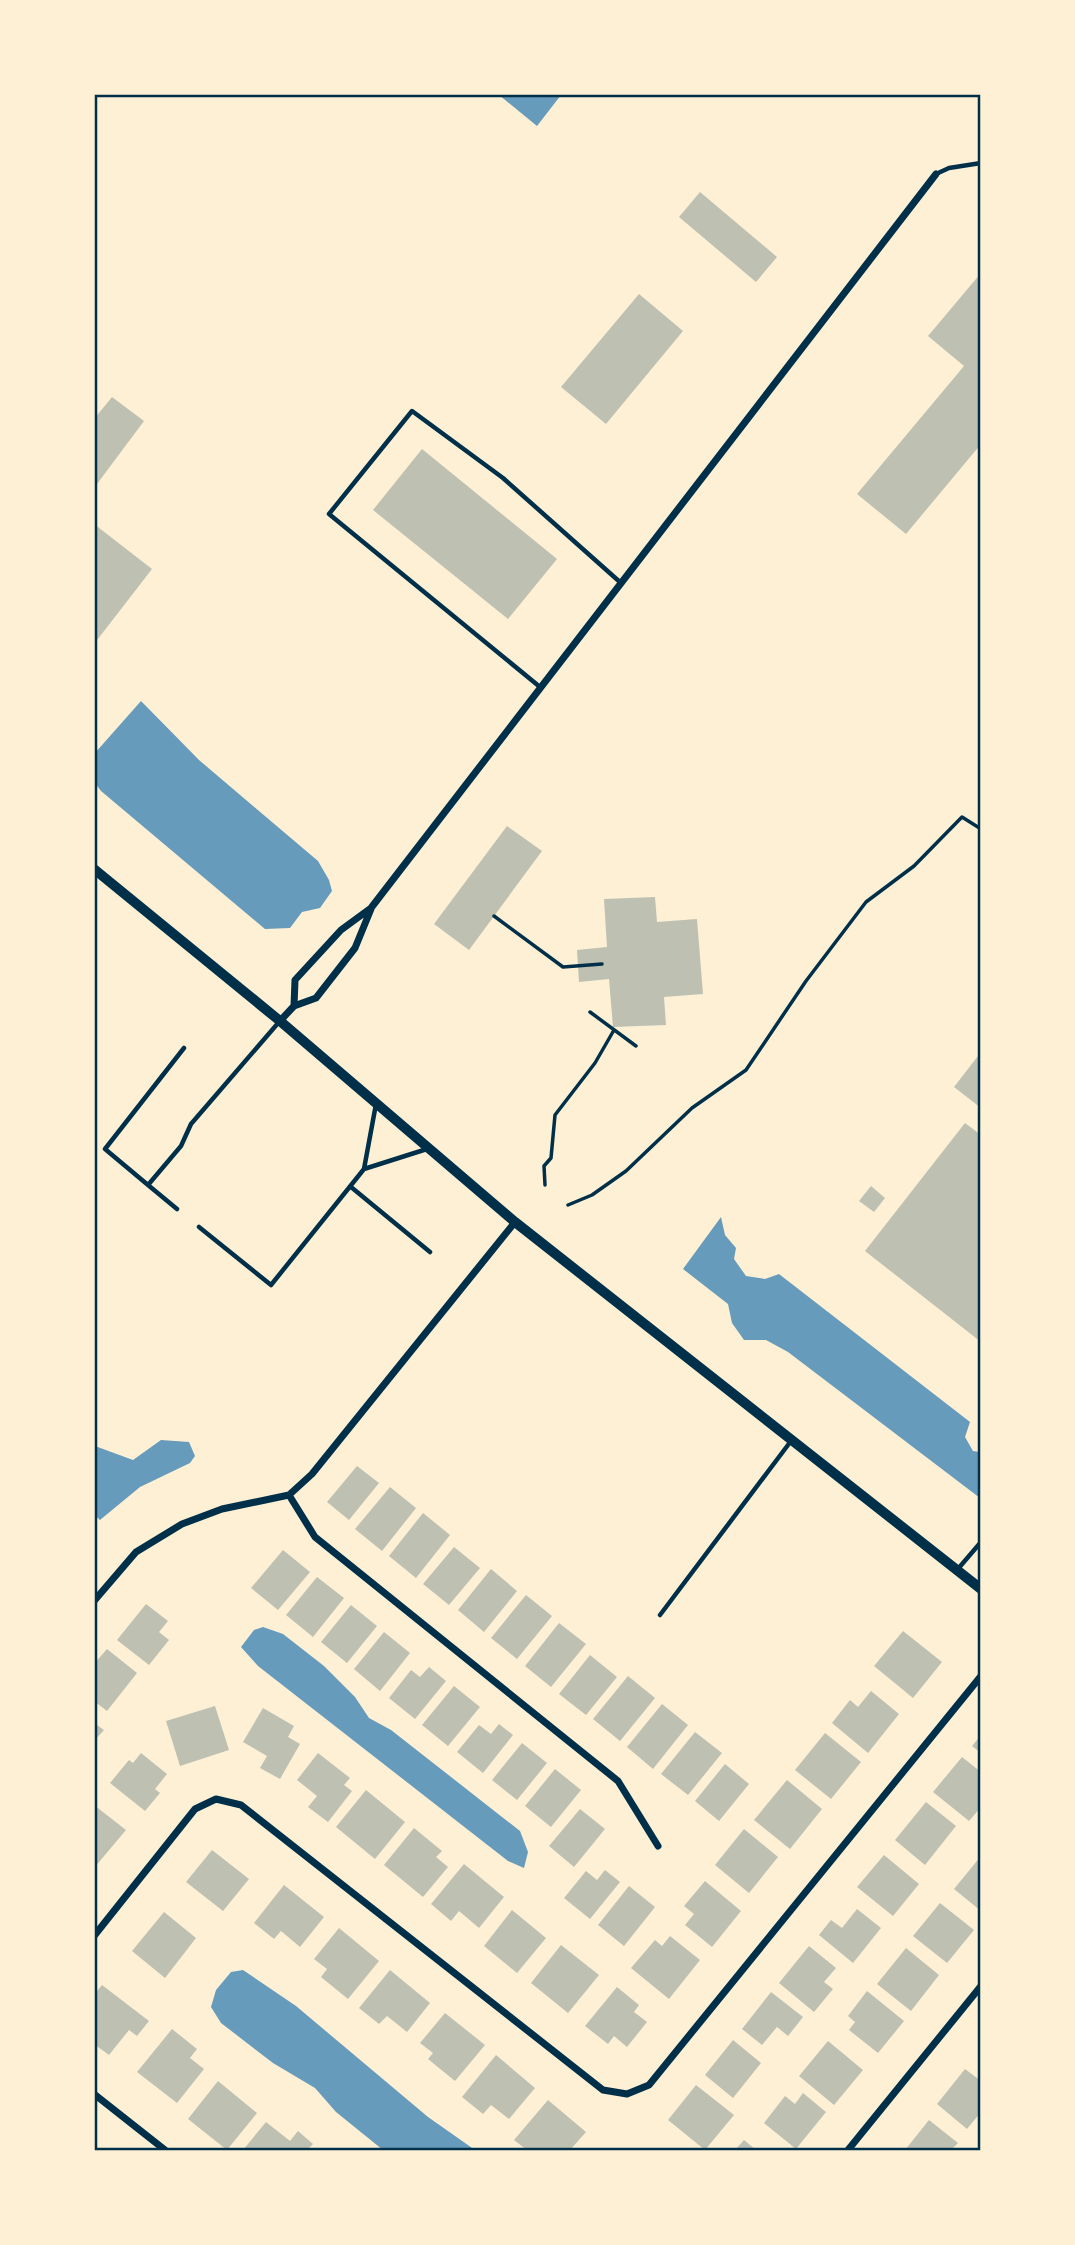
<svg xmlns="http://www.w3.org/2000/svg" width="1075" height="2245" viewBox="0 0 1075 2245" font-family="Arial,sans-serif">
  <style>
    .water { fill: #669bbc }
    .building { fill: #bec0b2 }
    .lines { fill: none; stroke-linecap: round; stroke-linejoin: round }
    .path { stroke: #003049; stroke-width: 3.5 }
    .service { stroke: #003049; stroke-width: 4.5 }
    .minor { stroke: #003049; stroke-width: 7 }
    .tertiary { stroke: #003049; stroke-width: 10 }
    .neatline { fill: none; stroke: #003049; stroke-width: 2.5 }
  </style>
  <rect width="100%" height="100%" fill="#fdf0d5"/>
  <path class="water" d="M499,95H561L537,126Z
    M141,701L199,760L318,861L329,880L332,891L320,908L302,912L290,928L265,929L101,791L95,783V753Z
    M721,1217L725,1235L736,1248L734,1259L746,1276L765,1279L779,1274L970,1422L965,1437L973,1451L980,1452V1498L788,1352L766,1340H744L732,1323L728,1304L683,1269Z
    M161,1440L189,1442L195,1456L190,1463L140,1487L100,1520L95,1515V1446L133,1460Z
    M263,1627L283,1634L324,1666L355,1697L369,1718L391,1730L520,1831L528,1852L524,1868L508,1861L258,1666L241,1647L254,1630Z
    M243,1970L296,2006L428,2117L475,2150H383L336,2112L315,2088L273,2063L221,2023L211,2007L216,1990L231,1972Z"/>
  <path class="building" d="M700,192L777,257L756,282L679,217Z
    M981,273V444L906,534L857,494L964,366L928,336Z
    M639,294L683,331L606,424L561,387Z
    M112,397L144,421L94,488V419Z
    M422,449L557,559L508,619L373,510Z
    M94,524L152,569L94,644Z
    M507,826L542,851L469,950L434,924Z
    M655,897L657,922L697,919L703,994L664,997L666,1025L613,1027L609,979L579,982L577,950L607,947L604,899Z
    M978,1056L981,1058V1108L954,1087Z
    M965,1123L981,1135V1342L865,1251Z
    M871,1186L885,1198L874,1212L859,1201Z
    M357,1466L379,1483L349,1520L327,1502Z
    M390,1487L416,1508L382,1551L355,1529Z
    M423,1513L450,1535L416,1578L389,1556Z
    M454,1547L480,1568L449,1605L423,1584Z
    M283,1550L310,1572L278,1610L251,1588Z
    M491,1569L517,1591L484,1632L458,1610Z
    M317,1577L344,1598L313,1637L286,1615Z
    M526,1595L552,1616L517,1659L491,1638Z
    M146,1604L168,1621L159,1632L169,1640L149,1665L117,1640Z
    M351,1605L377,1626L347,1663L321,1642Z
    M559,1623L586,1644L551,1687L525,1666Z
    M903,1631L942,1662L913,1698L874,1666Z
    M384,1632L410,1653L380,1691L354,1669Z
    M107,1649L137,1673L107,1711L94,1701V1664Z
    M590,1655L617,1677L586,1715L559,1694Z
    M429,1667L446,1681L415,1719L389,1698L411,1670L420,1677Z
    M628,1676L655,1698L620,1741L593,1719Z
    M454,1686L480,1707L448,1746L422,1725Z
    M871,1691L899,1714L868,1753L832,1723L850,1700L858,1707Z
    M662,1704L688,1725L653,1769L627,1747Z
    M215,1706L229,1750L180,1766L166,1721Z
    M263,1708L294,1726L288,1737L300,1744L280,1779L260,1768L267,1756L243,1742Z
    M94,1723L104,1730L94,1741Z
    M499,1724L513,1735L483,1773L457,1752L479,1725L491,1734Z
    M695,1732L722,1753L688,1795L661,1774Z
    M825,1733L861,1762L831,1799L795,1770Z
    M981,1735V1753L972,1746Z
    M522,1743L547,1763L517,1800L492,1780Z
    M141,1753L167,1774L155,1789L160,1793L145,1811L110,1783L129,1760L133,1763Z
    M318,1753L350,1778L344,1785L352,1791L328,1822L308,1807L317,1796L297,1780Z
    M962,1757L981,1772V1807L969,1821L933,1792Z
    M725,1764L749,1784L719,1821L695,1801Z
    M555,1769L581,1790L551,1827L525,1806Z
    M787,1780L822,1809L790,1849L754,1820Z
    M366,1790L405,1822L375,1859L336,1827Z
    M926,1802L956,1826L925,1865L895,1840Z
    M94,1805L126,1830L94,1868Z
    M580,1809L605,1829L574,1867L549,1846Z
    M414,1828L442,1851L436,1857L448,1867L423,1897L384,1865Z
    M744,1829L778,1857L749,1893L715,1865Z
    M212,1850L249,1879L223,1911L186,1882Z
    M884,1855L919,1884L893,1916L857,1887Z
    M981,1856V1911L954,1889Z
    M464,1864L504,1897L479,1928L459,1911L451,1921L431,1904Z
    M605,1870L620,1882L590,1919L564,1898L586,1871L597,1880Z
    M705,1881L741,1911L712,1947L685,1925L694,1914L684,1906Z
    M284,1885L324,1917L300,1947L281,1931L274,1939L254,1923Z
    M629,1886L655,1907L624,1946L598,1925Z
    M940,1903L974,1930L947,1963L913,1936Z
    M857,1909L881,1928L853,1963L819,1935L831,1920L842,1928Z
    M512,1910L546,1938L517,1973L484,1946Z
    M164,1912L196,1938L165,1978L132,1951Z
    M339,1928L379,1961L348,1999L321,1977L327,1969L314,1959Z
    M670,1936L700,1960L669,1999L631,1968L655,1940L662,1946Z
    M561,1945L599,1975L568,2013L531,1983Z
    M809,1946L836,1968L824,1982L833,1989L814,2012L779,1983Z
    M906,1948L939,1975L911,2011L877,1984Z
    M390,1970L430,2003L407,2032L387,2016L379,2024L359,2008Z
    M102,1985L149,2021L137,2036L129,2030L109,2055L94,2044V1995Z
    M617,1987L639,2005L634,2012L647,2022L627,2047L614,2036L608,2044L585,2026Z
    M867,1991L904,2021L878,2053L849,2030L855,2022L848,2016Z
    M771,1992L803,2017L788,2036L777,2027L762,2045L742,2029Z
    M445,2013L485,2045L455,2081L428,2059L433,2053L420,2043Z
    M172,2029L197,2049L190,2058L204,2069L177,2103L137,2072Z
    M733,2040L761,2063L733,2098L705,2075Z
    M828,2041L863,2070L834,2105L799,2076Z
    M496,2055L535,2088L509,2119L491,2105L483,2114L462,2097Z
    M965,2069L981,2081V2112L967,2129L937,2104Z
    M218,2081L257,2113L227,2150L188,2119Z
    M696,2085L734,2115L705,2150L668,2120Z
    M803,2093L826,2112L796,2149L764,2123L785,2096L795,2104Z
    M548,2100L586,2132L570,2150H527L514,2140Z
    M929,2120L958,2143L951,2150H905Z
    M266,2122L290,2141L298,2131L313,2144L307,2150H243Z
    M744,2140L756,2150H735Z"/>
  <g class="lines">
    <path class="path" d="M494,916L563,967L602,964
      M590,1012L636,1046
      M545,1185L544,1166L551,1158L555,1115L595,1063L614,1030
      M568,1205L592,1195L626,1171L692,1108L746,1070L806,981L866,902L914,866L962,817L981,829"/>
    <path class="service" d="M936,174L949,168L981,163
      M540,687L329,514L412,411L503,478L621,583
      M184,1048L105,1149L148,1185L181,1146L191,1124L279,1022
      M364,1169L427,1149
      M148,1185L177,1209
      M351,1187L430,1252
      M199,1227L271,1285L364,1169L376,1104
      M957,1570L981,1542
      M660,1615L791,1441"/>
    <path class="minor" d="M294,1006L295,980L341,930L371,908L936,174
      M280,1021L294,1006L316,998L355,948L371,909
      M289,1495L315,1537L618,1781L658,1846
      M94,1601L136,1552L182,1524L222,1509L289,1495L312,1474L515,1222
      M94,1936L195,1809L216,1799L241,1805L603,2090L627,2094L649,2085L981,1676
      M94,2094L165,2150
      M848,2150L981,1986"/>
    <path class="tertiary" d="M94,869L280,1021L515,1222L981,1589"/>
  </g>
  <rect width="1075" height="2245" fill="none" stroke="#fdf0d5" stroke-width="192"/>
  <rect x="96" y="96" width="883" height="2053" class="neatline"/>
</svg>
